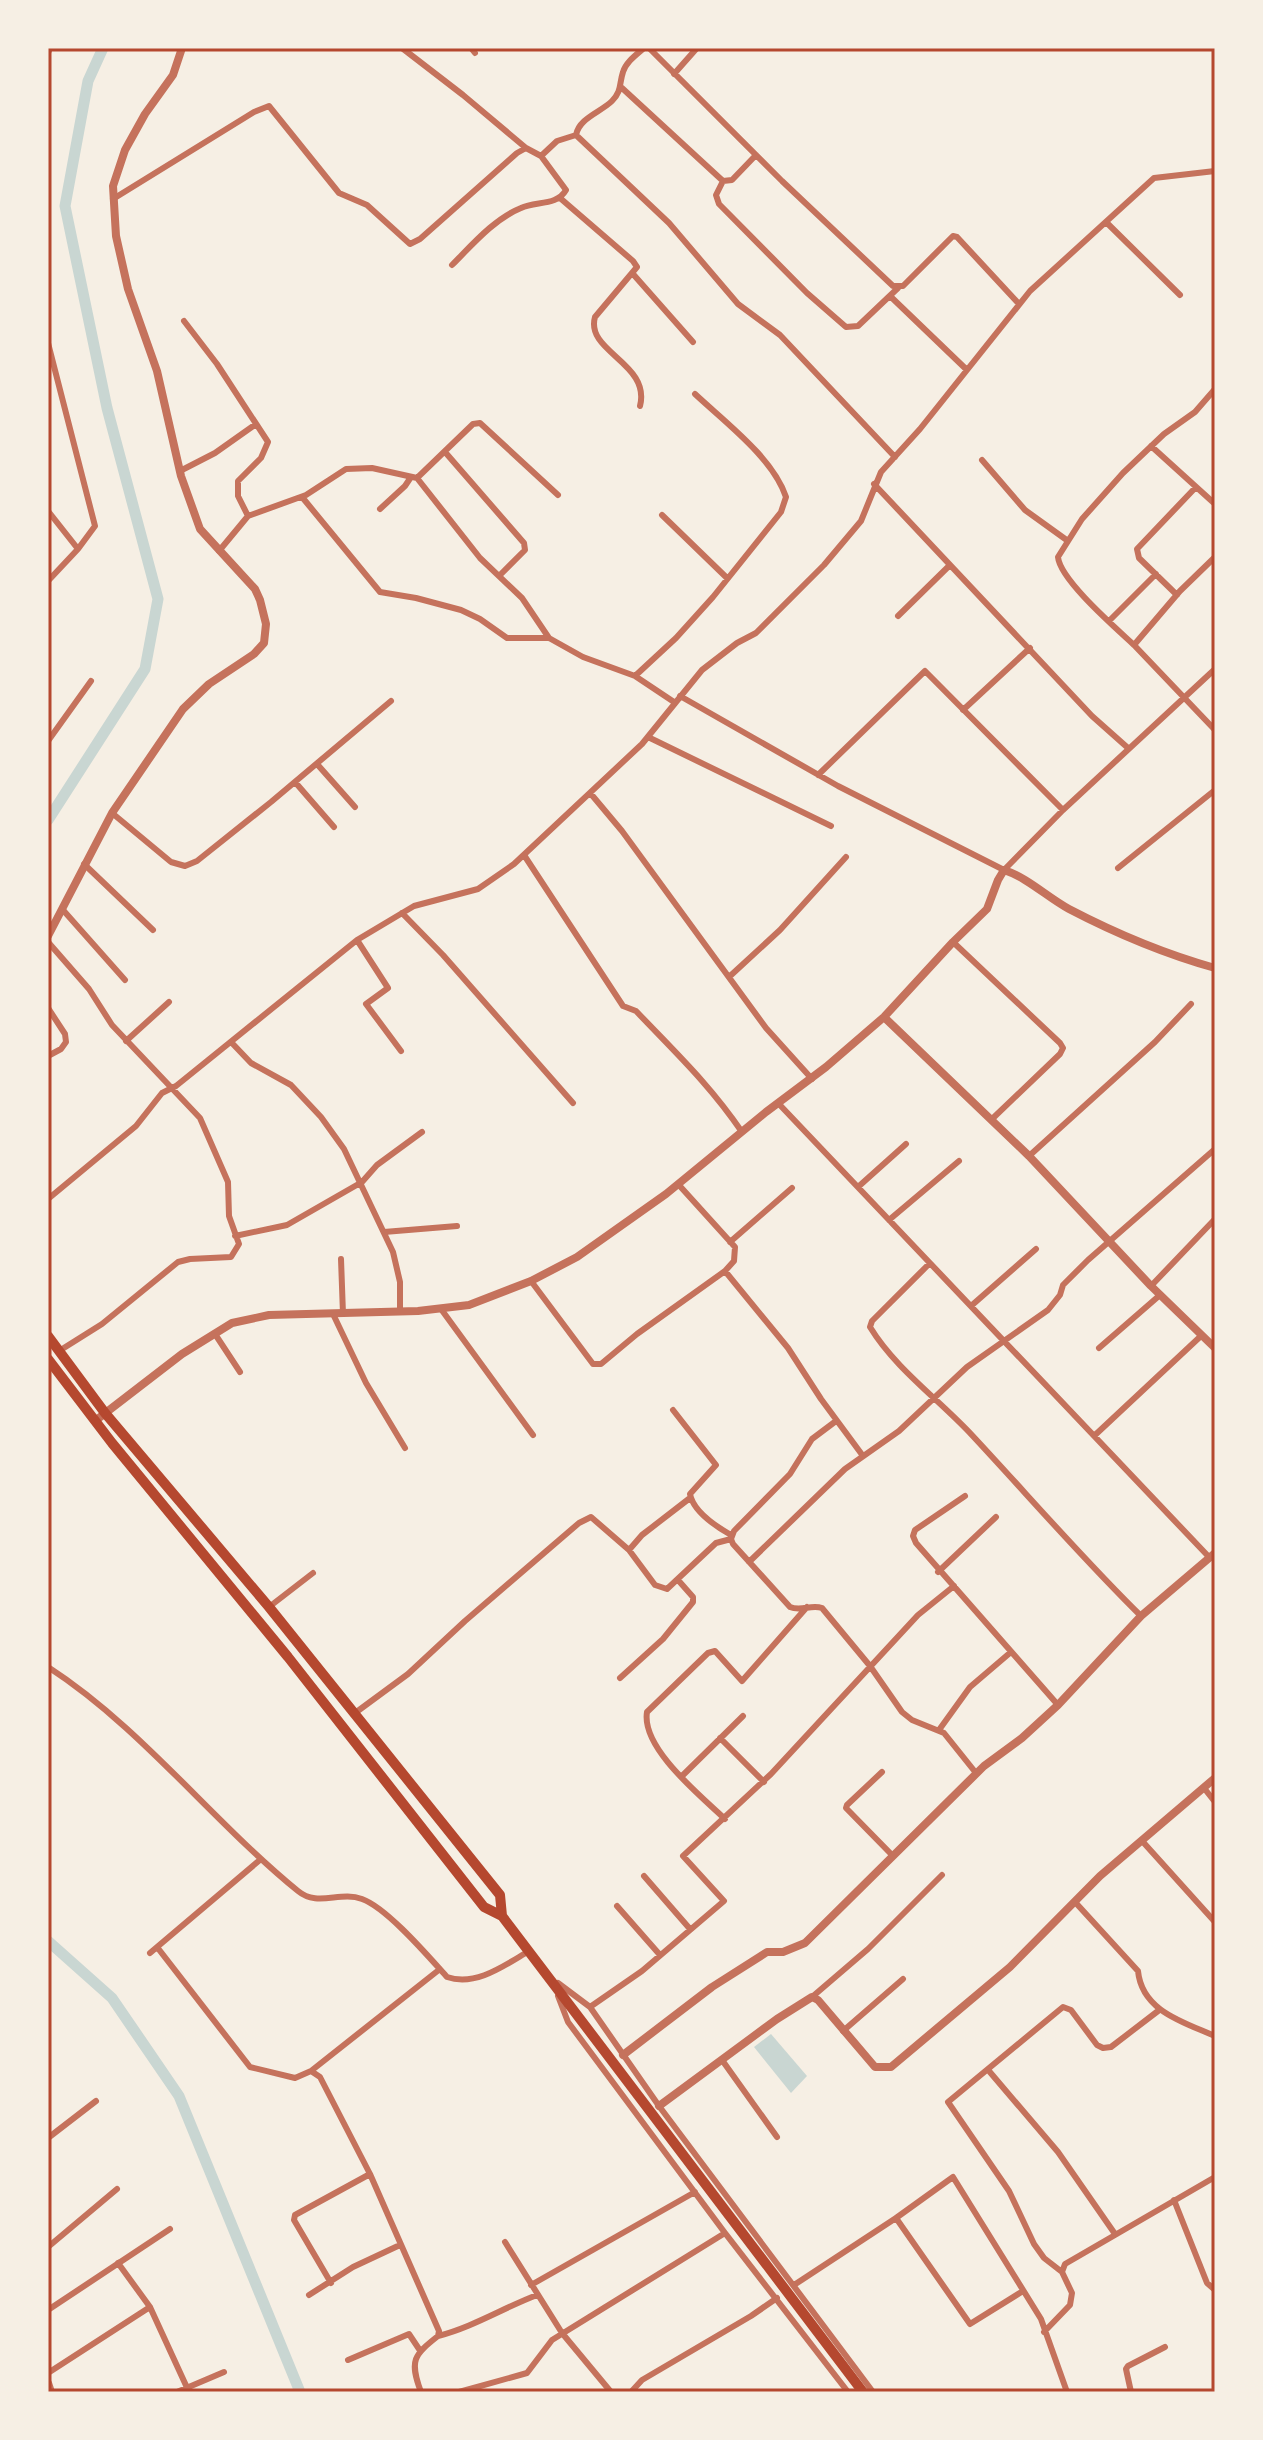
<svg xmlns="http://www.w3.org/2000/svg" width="1263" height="2440" viewBox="0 0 1263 2440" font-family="'Alegreya Sans',sans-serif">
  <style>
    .water { fill: #c9d6d2 }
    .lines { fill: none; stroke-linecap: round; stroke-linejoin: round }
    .canal { stroke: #c9d6d2; stroke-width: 11 }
    .minor { stroke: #c5725c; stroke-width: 6 }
    .tertiary { stroke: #c5725c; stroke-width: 8 }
    .primary { stroke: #b5482f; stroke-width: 10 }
    .neatline { fill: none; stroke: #b5482f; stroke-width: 3 }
  </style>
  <rect width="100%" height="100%" fill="#f6efe4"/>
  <path class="water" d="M771,2034L807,2076L791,2093L754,2047Z"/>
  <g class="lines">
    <path class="canal" d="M48,820L145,669L158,599L107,408L65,206L88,81L103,48
      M48,1941L112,1998L179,2096L300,2392"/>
    <path class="minor" d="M402,48L463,95L526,148
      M471,48L475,53
      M644,48C636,55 626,62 623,72C619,84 622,91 612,101C601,112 579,118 576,135L669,223L738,304L780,335L895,457
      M649,48L782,181L893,286H903L953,236L957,237L1019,304
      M48,53L50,48
      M674,74L697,48
      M622,88L723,181L732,180L756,155
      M723,181L716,195L719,204L807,293L846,327L858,326L898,288
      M560,198L633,261L637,267L595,317C585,352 651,363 640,406
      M113,199L254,112L269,106L339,193L367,205L410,244L420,239L517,153L526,148L541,156L557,141L576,135
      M1107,223L1180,295
      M452,265C472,245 494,219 521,208C536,201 557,206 566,190L541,156
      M633,274L693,342
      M890,296L967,370
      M184,321L217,364L268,442L261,458L238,481V496L248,516L219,551
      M48,343L95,526L78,549
      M1151,446L1215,504
      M445,452L524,543L525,550L499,576
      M982,460L1025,510L1068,541
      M180,471L215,453L256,424
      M874,484L1092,716L1128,748
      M302,497L380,592L416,598L461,610L480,619L507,638H549L583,657L635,676L674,702
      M380,509L405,486L411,477
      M48,511L78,549L48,581
      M662,515L727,578
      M248,516L306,495L346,469L372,468L417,478
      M1215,557L1180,591L1134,645L1215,730
      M1177,595L1139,558L1137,549L1196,487
      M898,616L950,565
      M1109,621L1156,574
      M549,638L522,598L480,558L417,478L473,424L480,423L558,495
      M1134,645C1117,629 1060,580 1058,557L1082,519L1123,473L1164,434L1195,412L1215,389
      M635,676L676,638L713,597L781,512L786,497C773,458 726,423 695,394
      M680,696L838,786L1004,870L1063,810L1215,669
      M963,710L1030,648
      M648,737L831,826
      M48,741L91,681
      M317,764L355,807
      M818,775L925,671L1063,810
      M295,782L334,827
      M591,794L622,831L766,1028L812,1079
      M112,813L171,862L185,866L197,861L271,802L391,701
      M524,855L623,1006L636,1011C676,1053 710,1085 742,1132
      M84,864L153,930
      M1118,868L1215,790
      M63,910L125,980
      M402,913L443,955L573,1103
      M357,940L388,988L366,1004L401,1051
      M48,942L89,989L112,1025L200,1118L228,1182L229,1216L239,1244L231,1257L190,1259L178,1262L102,1324L59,1351
      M953,942L1060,1043L1063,1048L1060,1054L991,1120
      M729,977L780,930L846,857
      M48,1008L65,1034L66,1042L61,1049L48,1056
      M126,1041L169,1002
      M231,1042L251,1063L291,1085L321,1117L344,1149L393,1252L400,1282V1310
      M778,1103L1209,1557
      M1029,1156L1155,1042L1191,1004
      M858,1187L906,1144
      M48,1199L136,1126L162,1093L176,1086L357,940L414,906L478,889L514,864L642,744L702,670L737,643L756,633L824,565L861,521L881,472L920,429L1030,291L1154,178L1215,171
      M889,1220L959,1161
      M384,1232L457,1226
      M235,1236L287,1225L362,1182L377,1165L422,1132
      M730,1242L792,1188
      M341,1259L343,1314
      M930,1263L872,1321L870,1327C895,1368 937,1398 970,1433C1027,1494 1081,1557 1141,1616
      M725,1271L788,1348L821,1399L863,1456
      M531,1281L593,1364H601L637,1334L725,1271L734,1261L735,1247L678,1184
      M1151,1286L1215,1219
      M971,1306L1036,1249
      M441,1309L533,1435
      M333,1314L366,1383L405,1448
      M215,1334L240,1372
      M1099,1348L1160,1295
      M673,1410L716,1465L690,1494C693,1511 717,1527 731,1535
      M836,1421L812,1439L790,1474L734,1531L731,1539L733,1544L790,1607C801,1612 811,1604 822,1608L870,1666L902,1712L912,1720L944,1733L976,1773
      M1094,1436L1202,1335
      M965,1496L915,1530L913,1536L916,1543L1058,1705
      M690,1498L642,1535L629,1550L655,1585L667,1589L716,1543L731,1539
      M749,1562L845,1469L899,1431L967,1367L1048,1310L1060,1295L1063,1285L1088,1260L1215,1149
      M938,1572L996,1517
      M269,1607L313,1573
      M48,1667C142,1728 211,1820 298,1891C317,1907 340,1891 362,1899C387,1908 428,1956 447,1977C476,1987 505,1965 529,1951
      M620,1678L663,1639L693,1602V1597L678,1580
      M355,1713L408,1674L465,1621L579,1523L591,1517L629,1550
      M939,1730L970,1687L1011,1652
      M720,1738L764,1782
      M882,1772L847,1805L846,1808L893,1856
      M681,1777L743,1716
      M1204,1788L1215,1802
      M725,1819C701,1796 641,1748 647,1712L708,1653L715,1651L742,1681L807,1607
      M1143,1842L1215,1922
      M644,1876L690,1929
      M1075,1902L1138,1971C1142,2011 1183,2022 1215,2036
      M617,1906L660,1955
      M157,1947L250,2067L295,2078L311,2071L320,2077L370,2174L439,2331L438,2336C414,2355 409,2360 421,2392
      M150,1953L261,1859
      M558,1983L590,2007L659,2106L873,2392
      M558,1996L568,2022L725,2233L848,2392
      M812,1997L868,1949L942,1875
      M590,2007L642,1971L724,1901L683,1856L771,1774L918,1615L954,1586
      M843,2031L903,1979
      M722,2060L777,2137
      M311,2071L440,1969
      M989,2071L1058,2152L1115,2234
      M48,2138L96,2101
      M1174,2200L1207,2283L1215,2290
      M896,2218L953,2177L1041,2319L1067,2392
      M505,2242L562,2333L611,2392
      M48,2247L117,2189
      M118,2263L150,2307
      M1062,2272L1044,2258L1034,2244L1009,2191L948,2102L1063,2007L1071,2010L1097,2045L1103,2048L1111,2047L1158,2011
      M331,2283L294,2220L295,2215L370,2174
      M531,2285L695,2192
      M794,2285L896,2218L970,2324L1023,2291
      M309,2295L353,2267L400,2245
      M48,2310L170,2229
      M1044,2332L1070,2305L1072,2293L1062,2272L1065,2264L1215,2177
      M438,2336C473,2327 503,2308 537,2295
      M348,2360L409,2334L419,2349
      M48,2373L150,2307L189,2392
      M177,2392L224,2372
      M459,2392L527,2373L552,2340L725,2233
      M631,2392L642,2380L751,2316L777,2298
      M1131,2392L1126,2369L1128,2366L1165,2347"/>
    <path class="tertiary" d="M48,936L112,813L183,709L209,684L254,654L264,643L266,624L260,600L255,589L200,529L181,476L157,371L128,289L116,236L113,186L125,150L145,114L173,75L182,48
      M884,1017L1029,1156L1151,1286L1215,1348
      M95,1421L182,1354L232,1323L269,1315L418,1311L469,1305L531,1281L577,1257L666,1194L766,1112L826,1067L884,1017L953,942L987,909L998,880L1004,870C1028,878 1047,897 1069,909C1115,933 1165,954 1215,968
      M623,2055L712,1987L767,1952H783L805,1943L984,1766L1022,1738L1058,1705L1141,1616L1215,1553
      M659,2106L777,2019L812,1997L818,2000L875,2067H891L1010,1967L1100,1876L1215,1778
      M48,2383L51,2392"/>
    <path class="primary" d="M48,1336L105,1413L269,1607L500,1895L502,1916L863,2392
      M48,1359L112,1443L288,1657L484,1907L502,1916"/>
  </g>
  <rect width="1263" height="2440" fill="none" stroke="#f6efe4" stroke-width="100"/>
  <rect x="50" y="50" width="1163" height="2340" class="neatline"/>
</svg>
